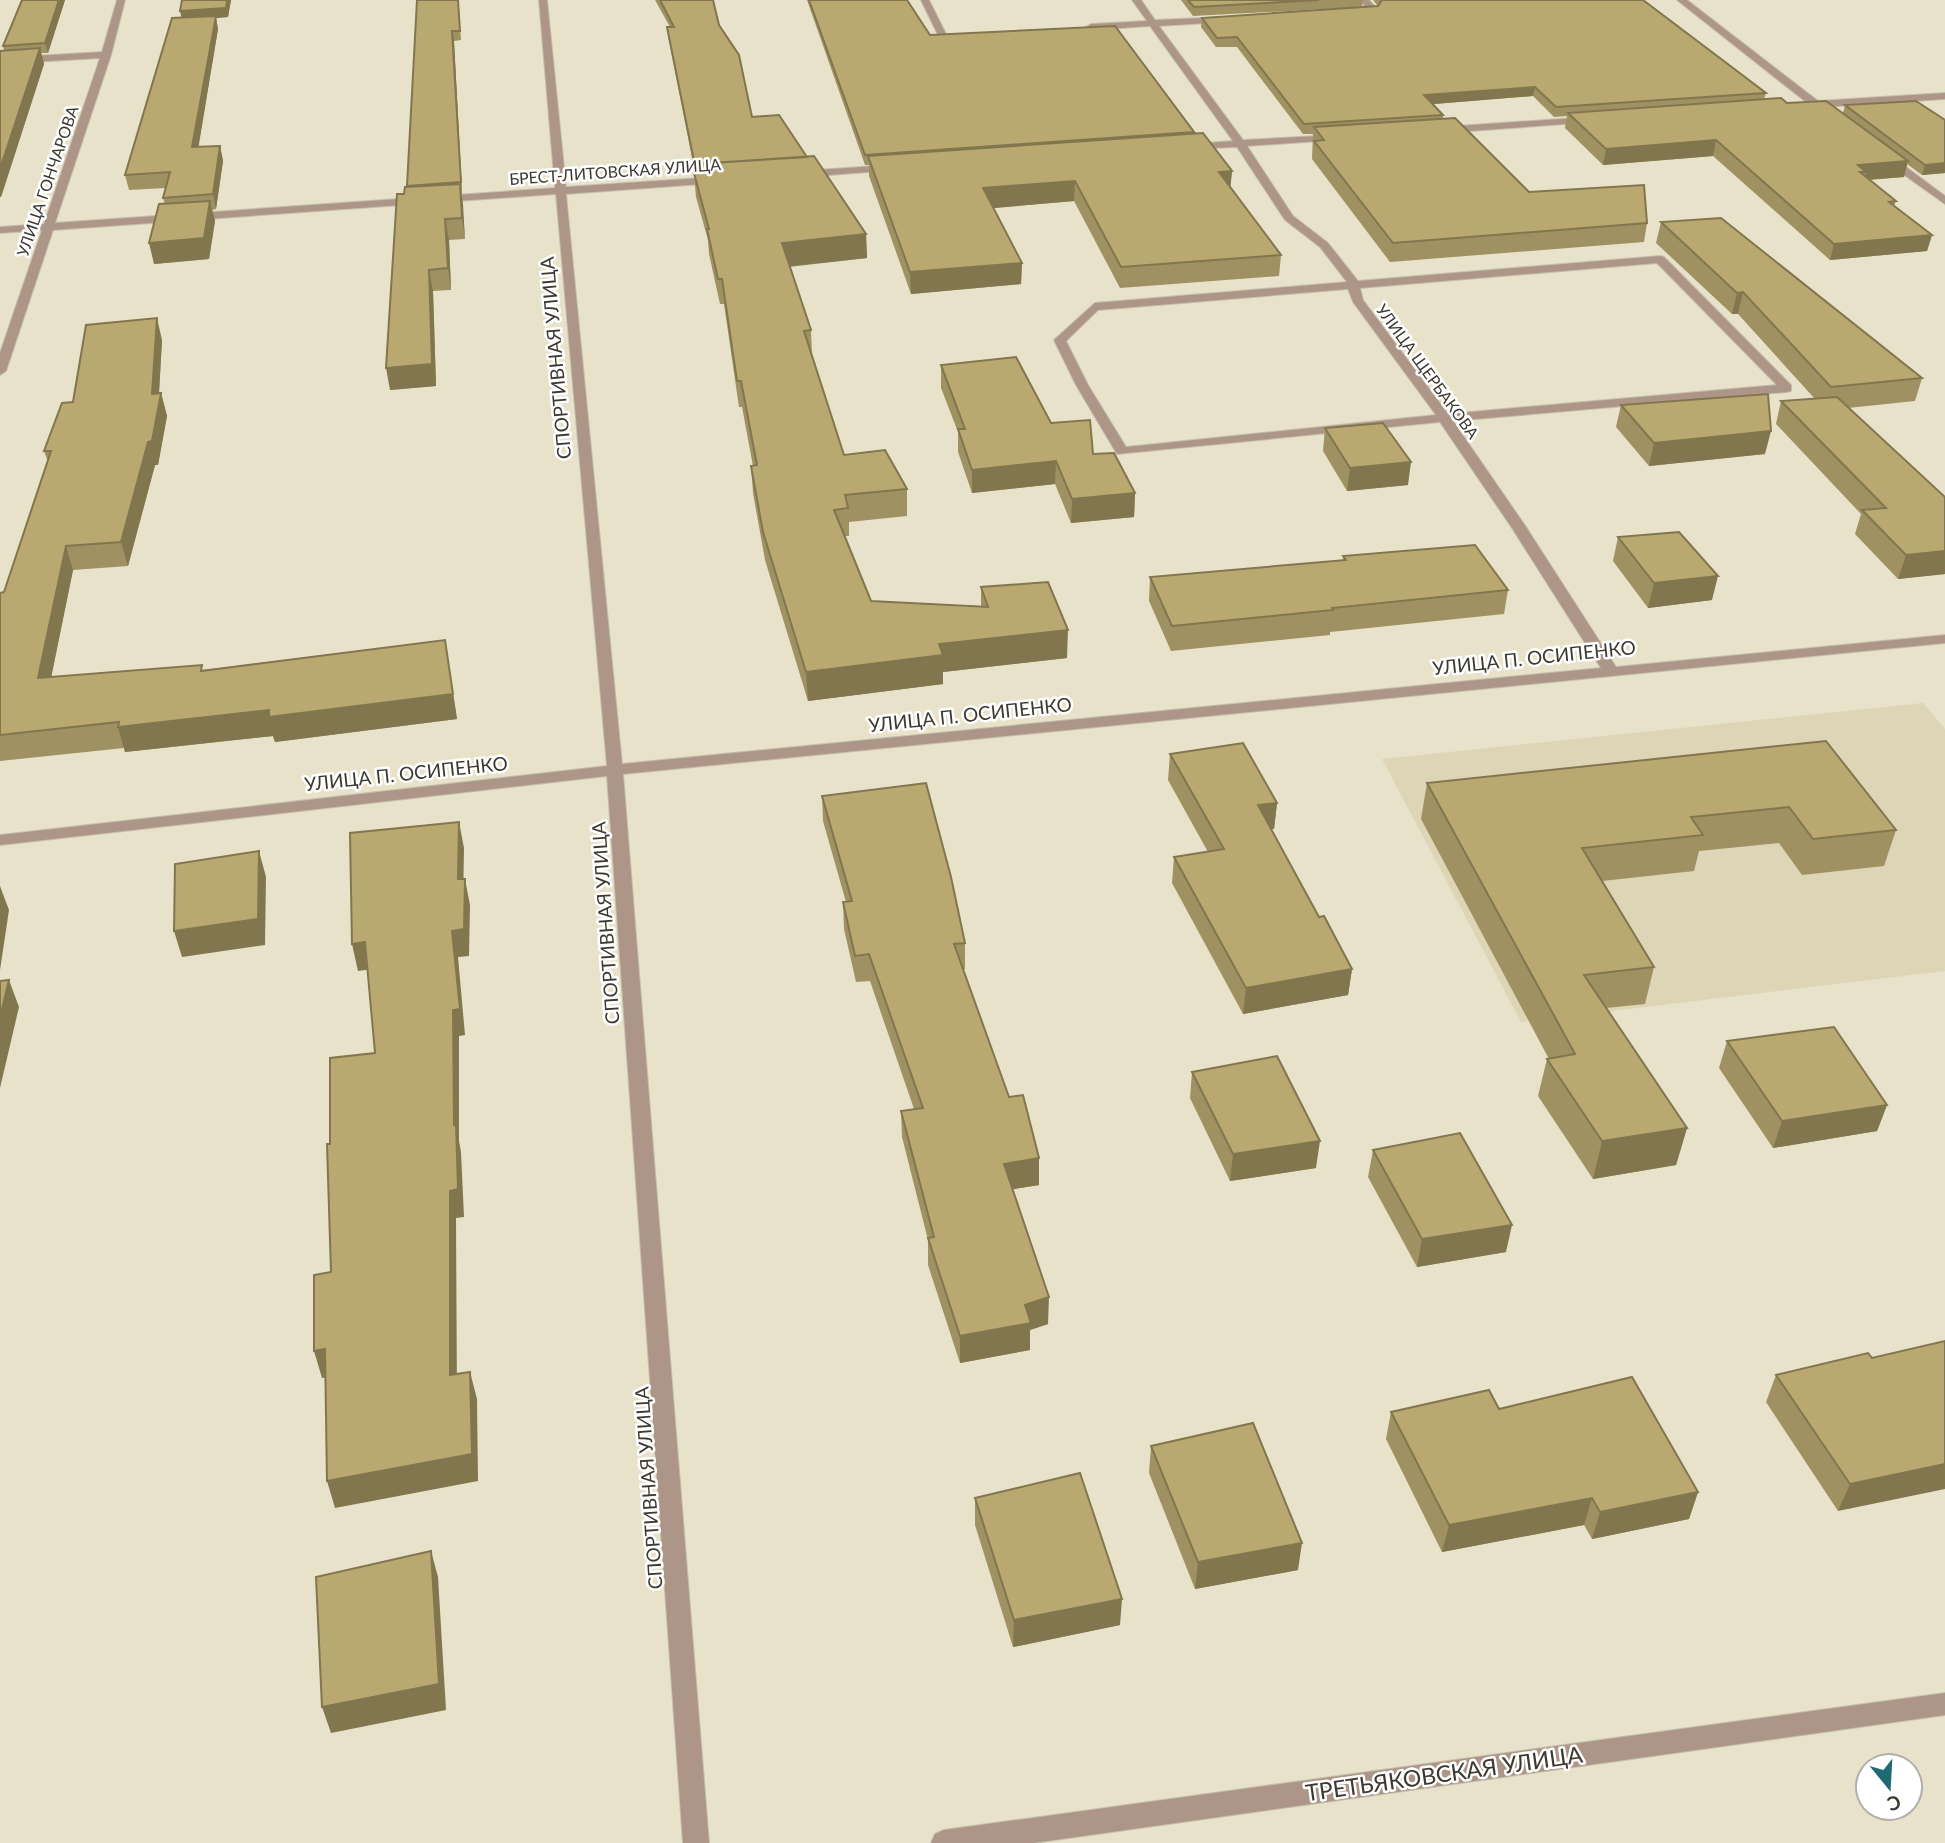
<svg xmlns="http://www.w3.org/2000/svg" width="1945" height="1843" viewBox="0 0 1945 1843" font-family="Lato,sans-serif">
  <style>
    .built { fill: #ded5b7 }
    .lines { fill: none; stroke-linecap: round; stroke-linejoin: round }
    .minor-casing { stroke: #c5c0ac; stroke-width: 2 }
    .minor { fill: #ad9688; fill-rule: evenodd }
    .wall { fill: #9f9161 }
    .shaded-wall { fill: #82764f }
    .building { fill: #b9a971; stroke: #82764f; stroke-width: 2 }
    .labels { text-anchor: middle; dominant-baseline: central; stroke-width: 5; stroke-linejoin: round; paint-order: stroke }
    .far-street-label { font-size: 16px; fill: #3b3930; stroke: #fff }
    .street-label { font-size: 19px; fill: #3b3930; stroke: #fff }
    .near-street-label { font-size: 23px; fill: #3b3930; stroke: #fff }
  </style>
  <rect width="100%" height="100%" fill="#e8e2cb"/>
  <path class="built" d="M1923,703L1945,729V971L1521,1022L1382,759Z"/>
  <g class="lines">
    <g class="minor-casing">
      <path id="minor" d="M117,0H125L111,55L55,223L555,188L539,0H547L566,187L716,177L721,180L716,183L566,194L622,764L1601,668L1512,528L1440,422L1117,454L1076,385L1054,340L1095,303L1347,282L1320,247L1285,220L1237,147L1187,149L1186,147L1191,144L1233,141L1150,26L1091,30L1086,27L1091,24L1147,21L1132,0H1141L1155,20L1227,17L1229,19L1224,22L1159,26L1243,140L1338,135V139L1334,140L1247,146L1293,216L1328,243L1358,281L1660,256L1664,257L1791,385V391L1787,392L1453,421L1526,527L1616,667L1945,635V643L623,774L709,1843H683L607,776L0,845V835L607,766L556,194L53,230L6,371L0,375V353L42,230L0,233V227L44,224L100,58L0,64V58L102,52ZM1657,263L1777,385L1448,414L1363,300L1360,288ZM1348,289L1353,302L1436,415L1126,447L1088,385L1066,341L1098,310Z
        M921,0H929L946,34H965V38L940,39Z
        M1360,0H1369L1379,11L1374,14H1354V10L1367,9Z
        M1677,0H1687L1818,101L1945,93V99L1824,107L1819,110L1802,107V103L1806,102Z
        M1589,117L1594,120L1593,122L1442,133L1437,130L1442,127Z
        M1882,155H1890L1945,196V204L1882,159Z
        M890,165L894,166V170L803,177L798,174L803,171Z
        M1945,1693V1715L1033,1843H931L935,1834L944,1830Z"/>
    </g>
    <use href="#minor" class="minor"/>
  </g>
  <path class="wall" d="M22,0H65L48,53H41L44,64L1,197L4,50L3,46Z
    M182,0H231L228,17L216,18L218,29L198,147L220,146L223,161L216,209L212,210L215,221L209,259L154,264L165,204L163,198L166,188L129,190L125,175L181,17Z
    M417,0H458L461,40L454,41L462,193H461L465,239L449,240L451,290L433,291L436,386L390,390L404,194L407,187Z
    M655,0H713L719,25L752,117L807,157L866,234L867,258L789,267L811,330L812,356L844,455L907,489V516L849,522V536H845L871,601L981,606V587L1067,658L943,672V684L808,701L765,560L753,493L751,466H753L742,407H739L724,304H720L709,254L708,240L696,197L694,173H695L668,36L667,27H670Z
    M807,0H907L930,35L1194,132V134L1232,171L1230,187L1281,255L1279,276L1120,288L1074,201L993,208L1022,263L1021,284L911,294L869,176V165H865Z
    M1181,0H1363L1362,7L1193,16Z
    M1373,0H1643L1766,93L1764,99L1843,113L1845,105L1945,120V173L1922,175L1907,164L1904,177L1869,180L1896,201L1894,206L1932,235L1927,251L1830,260L1713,156L1603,165L1565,128L1567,116L1554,117L1533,96L1433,104L1443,115V118L1529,192L1647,223L1644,242L1390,262L1312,159L1313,134H1303L1237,47H1216L1201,27L1202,18L1378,6Z
    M1661,222L1922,378L1915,401L1848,408L1945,497V574L1898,579L1855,534L1861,514L1776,424L1781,401L1815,399L1738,314H1732L1656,243Z
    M162,340L159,393H161L167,416L158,465H155L128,566L73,570L51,677L203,670L445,640L457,719L275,742L273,736L125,752L124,748L0,761V593L4,592L48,462L44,451L73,402Z
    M941,365L1051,423L1093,454L1135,493L1134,517L1071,523L1055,484L972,493L958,452V432L941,388Z
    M1621,405L1765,454L1649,466L1616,427Z
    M1325,428L1408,485L1347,491L1323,451Z
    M1618,537L1712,600L1648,608L1613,561Z
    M1343,556L1508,590L1504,614L1330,632V635L1171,651L1149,601L1150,577L1343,560Z
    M1826,741L1896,830L1884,866L1802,875L1779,843L1699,851L1694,871L1602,881L1654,967L1645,1004L1606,1008L1687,1128L1676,1165L1593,1179L1538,1096L1547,1059H1549L1421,819L1427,783Z
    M1170,754L1277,803L1274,829H1271L1319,917L1352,969L1348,995L1243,1014L1172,883L1174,857L1208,852L1168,780Z
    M822,796L965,943V969L963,970L1009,1097L1039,1158V1185L1012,1189L1048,1324L1030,1330V1350L960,1363L928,1265V1240L902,1137L901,1111L914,1109L870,981L856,982L844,929L843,902H846L823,821Z
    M1727,1041L1887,1105L1877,1131L1773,1148L1719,1068Z
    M1192,1072L1316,1168L1230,1181L1190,1098Z
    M1373,1150L1506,1252L1417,1267L1368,1177Z
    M1945,1341L1838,1511L1766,1402L1776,1375L1872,1358Z
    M1499,1409L1698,1492L1689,1519L1592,1539L1584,1525L1442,1552L1386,1439L1391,1412Z
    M1151,1446L1298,1570L1195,1589L1149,1473Z
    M975,1498L1120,1625L1013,1647L975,1525Z"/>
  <path class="shaded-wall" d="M59,0H65L48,53L45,43Z
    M227,0H231L228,17L216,18L218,29L196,162L192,147L182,20L180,11Z
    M452,31L454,41L462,193L461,182Z
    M40,48L44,64L1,197H0V169Z
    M1535,87L1533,96L1422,105L1424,95Z
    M1716,140L1713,156L1603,165L1606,149Z
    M220,146L223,161L216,209L213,194Z
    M1908,161L1904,177L1864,180L1866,172L1858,165Z
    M1945,163V173L1922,175L1925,165Z
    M1232,171L1230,192L1219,172Z
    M1075,181L1074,201L983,209V188Z
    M460,184L463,204L465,239L462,218Z
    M210,201L215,221L209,259L154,264L149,243Z
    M445,219L449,240L451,290L448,268Z
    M866,234L867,258L783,267L782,243Z
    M1932,235L1927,251L1830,260L1834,244Z
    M1022,263L1021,284L911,294L910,272Z
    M429,270L433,291L436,386L390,390L386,368Z
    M1743,292L1738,314H1732L1737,293Z
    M157,318L162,340L158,410L161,393L167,416L158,465H155L128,566L121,542L152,394Z
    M1771,431L1765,454L1649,466L1654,443Z
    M1056,461L1055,484L972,493V470Z
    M1411,462L1408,485L1347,491L1350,468Z
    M1135,493L1134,517L1071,523L1072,499Z
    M66,546L73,570L46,703L38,678Z
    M1945,551V574L1898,579L1906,555Z
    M1718,576L1712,600L1648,608L1654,583Z
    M1068,630L1067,658L943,672V684L808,701L806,672L939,644Z
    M445,640L457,719L275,742L273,736L125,752L118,727Z
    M1277,803L1274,829L1256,831L1258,805Z
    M459,822L464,848L463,906L458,879Z
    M259,851L266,877L265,945L182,957L174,931Z
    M465,879L470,905L469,956L458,957L465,1035L459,1036V1141L461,1152L464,1217L456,1218L457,1402L450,1375V1191L454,1125L452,931Z
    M0,886L9,910L0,970Z
    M365,942L372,969L358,971L352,944Z
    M1352,969L1348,995L1243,1014L1246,988Z
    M9,980L19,1007L0,1088V1017Z
    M1887,1105L1877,1131L1773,1148L1782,1121Z
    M1687,1128L1676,1165L1593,1179L1602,1141Z
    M1320,1141L1316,1168L1230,1181L1233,1154Z
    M1039,1158V1185L1003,1191L1004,1164Z
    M1512,1225L1506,1252L1417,1267L1422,1239Z
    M1049,1297L1048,1324L1030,1330V1350L960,1363V1336L1025,1305Z
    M325,1349L333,1377L322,1378L314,1351Z
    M470,1372L477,1399L478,1481L335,1508L327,1481Z
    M1945,1464V1489L1838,1511L1850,1484Z
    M1698,1492L1689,1519L1592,1539L1600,1512Z
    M1592,1498L1584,1525L1442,1552L1449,1525Z
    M1302,1543L1298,1570L1195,1589L1198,1562Z
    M431,1551L438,1577L446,1710L331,1733L322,1707Z
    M1122,1599L1120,1625L1013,1647L1014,1620Z"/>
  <path class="building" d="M22,0H59L45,43L3,46Z
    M182,0H227L226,8L180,11Z
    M417,0H458L460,31H452L461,182L407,186Z
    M660,0H713L719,25L739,55L752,117L779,115L807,157L696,164L697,166H695L667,27H674Z
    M809,0H907L930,35L1115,26L1194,132L865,155Z
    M1188,0H1319L1194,7Z
    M1382,0H1643L1766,93L1556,107L1535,87L1424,95L1443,115L1304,124L1237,37L1217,38L1202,18L1378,6Z
    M216,16L192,147L220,146L213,194L163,198L170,172L125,175L172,18Z
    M40,48L0,169V51Z
    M1781,98L1787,103L1826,101L1908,161L1858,165L1866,172H1860L1896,201L1889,202L1932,235L1834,244L1716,140L1606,149L1568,113Z
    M1916,101L1945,120V163L1925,165L1845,105Z
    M1455,118L1529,192L1644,185L1647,223L1393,243L1314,141L1324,140L1314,127Z
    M1203,133L1232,171L1219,172L1281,255L1121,267L1075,181L983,188L1022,263L910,272L868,156Z
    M814,156L866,234L782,243L811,330L804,331L844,455L885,450L907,489L845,495L848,508L834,510L871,601L988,607L981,587L1048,582L1068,630L939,644L943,655L806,672L763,532L751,466L757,465L741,381H737L722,279H718L707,229H709L694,173H698L696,164Z
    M460,184L462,218L445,219L448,268L429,270L432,364L386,368L397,194H404L405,187Z
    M210,201L204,238L149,243L159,204Z
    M1721,218L1922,378L1831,387L1743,292L1737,293L1661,222Z
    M157,318L152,394L161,393L152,441L148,442L121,542L66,546L38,678L202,665L201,671L445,640L453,694L269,717V710L118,727L119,722L0,735V593L4,592L51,451H44L62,403L73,402L86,325Z
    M1016,357L1051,423L1090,420L1093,454L1114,453L1135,493L1072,499L1056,461L972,470L958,429H965L941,365Z
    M1768,394L1771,431L1654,443L1621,405Z
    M1837,397L1945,497V551L1906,555L1862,510L1886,508L1781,401Z
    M1383,423L1411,462L1350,468L1325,428Z
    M1679,532L1718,576L1654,583L1618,537Z
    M1475,545L1508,590L1332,608L1333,610L1172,626L1150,577L1346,560L1343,556Z
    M1826,741L1896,830L1813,839L1789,807L1691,817L1703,835L1582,848L1654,967L1584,975L1687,1128L1602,1141L1547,1059L1575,1054L1427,783Z
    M1243,743L1277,803L1258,805L1319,917L1324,916L1352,969L1246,988L1174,857L1224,849L1170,754Z
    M926,783L951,877L965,943L954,944L1009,1097L1023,1095L1039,1158L1004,1164L1049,1297L1025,1305L1031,1323L960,1336L928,1238L934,1237L901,1111L923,1108L869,954L855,956L843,902L852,901L822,796Z
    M459,822L458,879H465L464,929L452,931L460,1009L453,1010L454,1125H456L458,1189L450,1191V1375L470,1372L472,1454L327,1481L325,1349L314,1351V1275L331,1272L327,1144H330V1058L375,1053L365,942L352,944L350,833Z
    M259,851L258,919L174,931L175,864Z
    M9,980L0,1017V981Z
    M1834,1027L1887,1105L1782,1121L1727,1041Z
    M1277,1056L1320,1141L1233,1154L1192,1072Z
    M1460,1133L1512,1225L1422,1239L1373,1150Z
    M1945,1341V1464L1850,1484L1776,1375L1868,1353L1872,1358Z
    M1632,1377L1698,1492L1600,1512L1592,1498L1449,1525L1391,1412L1489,1390L1499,1409Z
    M1253,1423L1302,1543L1198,1562L1151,1446Z
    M1080,1473L1122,1599L1014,1620L975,1498Z
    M431,1551L439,1684L322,1707L316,1577Z"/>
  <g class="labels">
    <g class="far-street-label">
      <text transform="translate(615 171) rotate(-4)">БРЕСТ-ЛИТОВСКАЯ УЛИЦА</text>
      <text transform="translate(47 181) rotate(-71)">УЛИЦА ГОНЧАРОВА</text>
      <text transform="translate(1428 371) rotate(54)">УЛИЦА ЩЕРБАКОВА</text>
    </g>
    <g class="street-label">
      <text transform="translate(555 358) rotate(-95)">СПОРТИВНАЯ УЛИЦА</text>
      <text transform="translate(1534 657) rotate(-6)">УЛИЦА П. ОСИПЕНКО</text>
      <text transform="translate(970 714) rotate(-6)">УЛИЦА П. ОСИПЕНКО</text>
      <text transform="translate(406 773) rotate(-6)">УЛИЦА П. ОСИПЕНКО</text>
      <text transform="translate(605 923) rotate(-94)">СПОРТИВНАЯ УЛИЦА</text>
      <text transform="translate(648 1488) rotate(-94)">СПОРТИВНАЯ УЛИЦА</text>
    </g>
    <g class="near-street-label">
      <text transform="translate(1444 1773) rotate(-8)">ТРЕТЬЯКОВСКАЯ УЛИЦА</text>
    </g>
  </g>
  <g transform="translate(1889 1787) rotate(162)"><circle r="33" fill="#ffffff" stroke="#b1b0ac" stroke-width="2"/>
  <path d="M0-5L12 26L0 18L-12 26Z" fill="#206b73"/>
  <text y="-10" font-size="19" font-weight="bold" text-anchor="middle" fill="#3b3930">С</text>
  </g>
</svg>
